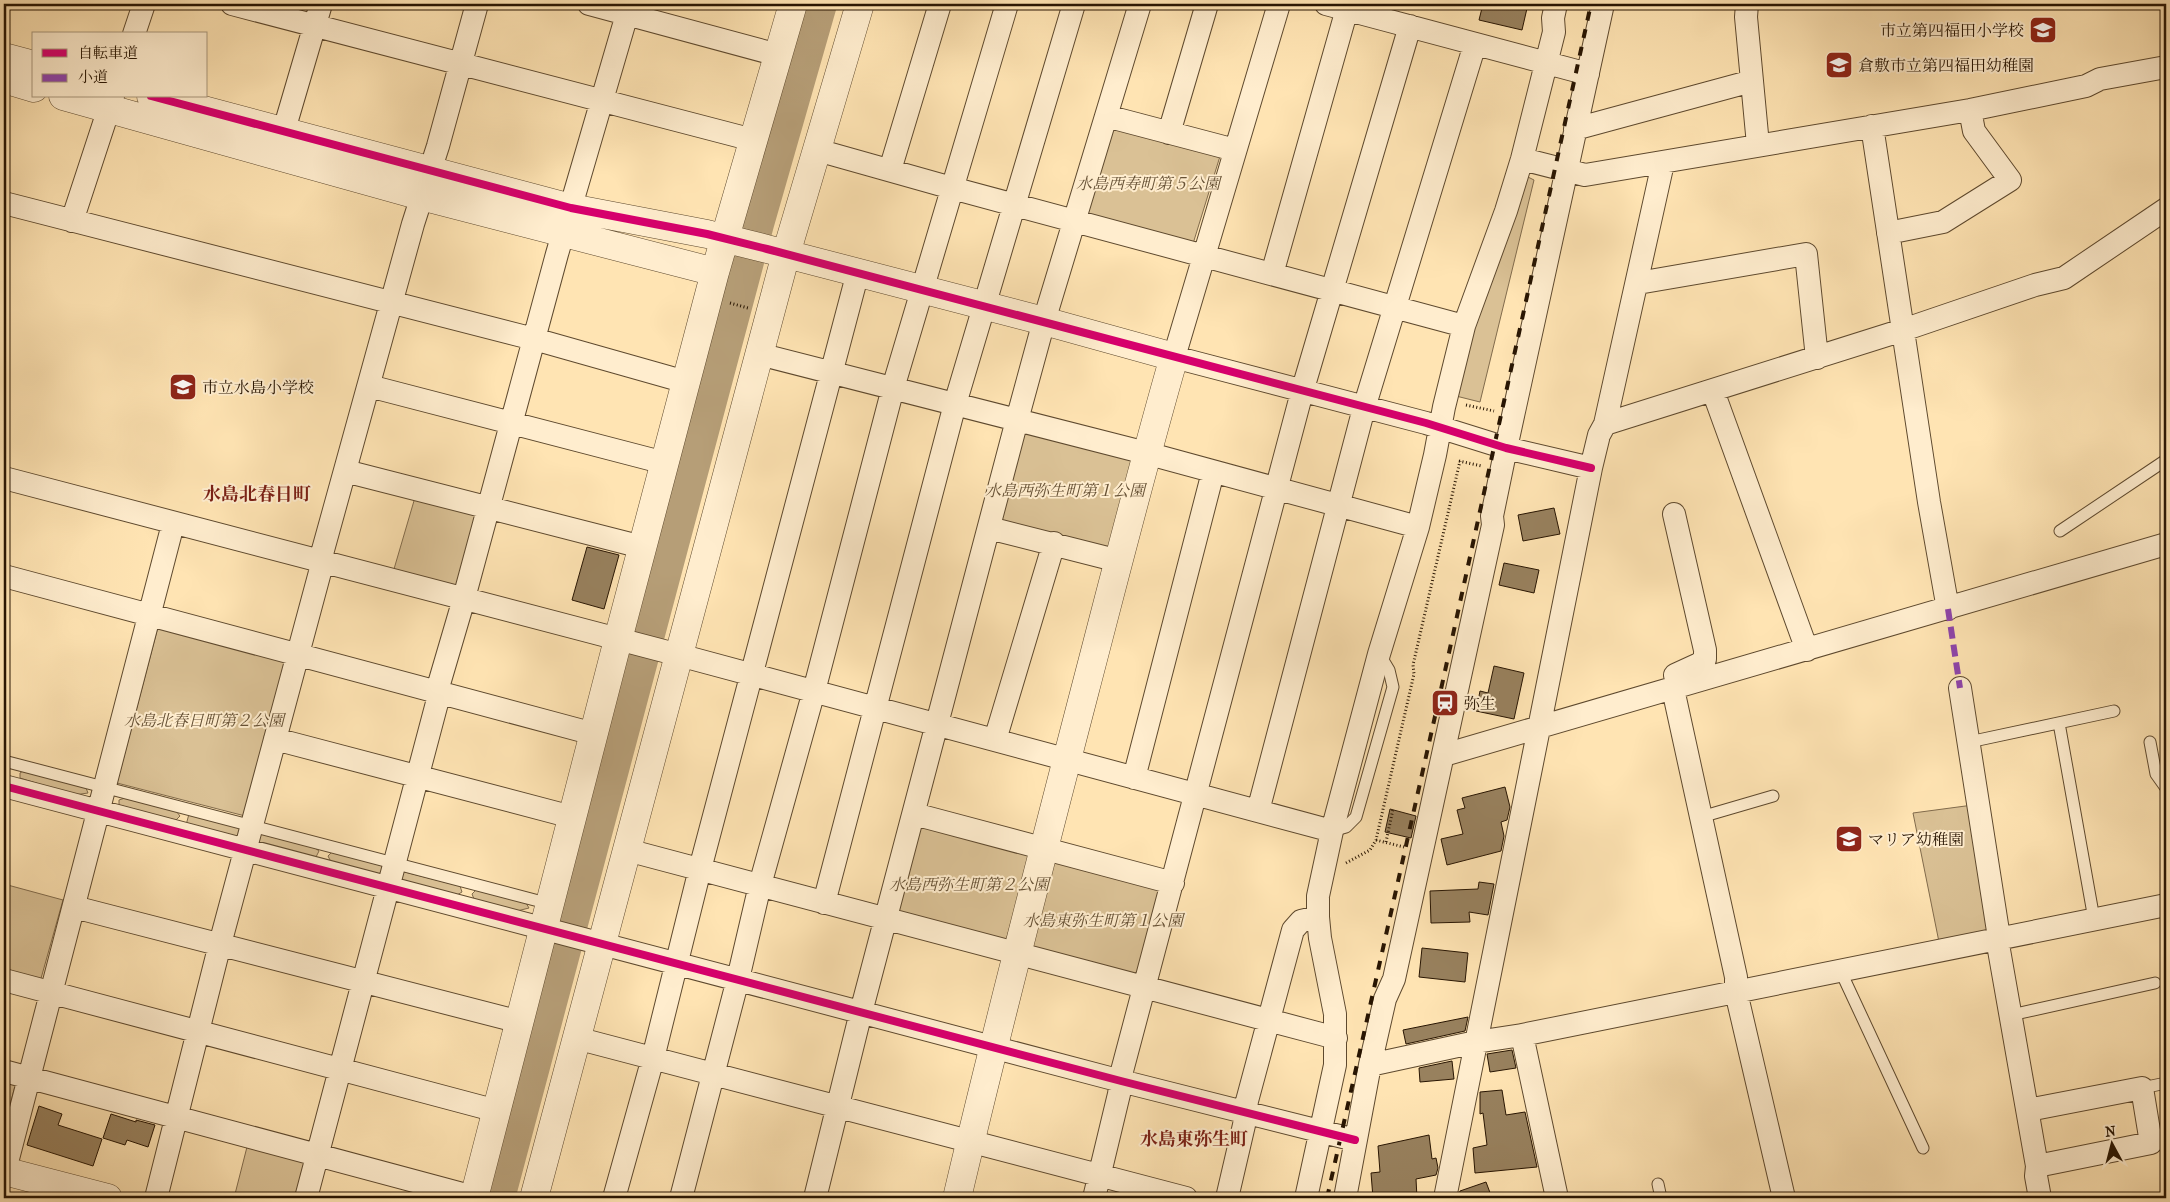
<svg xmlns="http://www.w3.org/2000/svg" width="2170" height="1202" viewBox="0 0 2170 1202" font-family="'IM FELL French Canon','Noto Serif JP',serif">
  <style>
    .green { fill: #dac195; stroke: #816b4c }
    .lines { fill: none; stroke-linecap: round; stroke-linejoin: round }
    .stream { stroke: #7d6748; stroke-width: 5.5 }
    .river { stroke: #b69e77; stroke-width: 34 }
    .building { fill: #98815e; stroke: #281502 }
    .service-casing { stroke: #5e492e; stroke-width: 13 }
    .minor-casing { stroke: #5e492e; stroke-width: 24 }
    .tertiary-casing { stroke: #5e492e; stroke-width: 29 }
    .path { stroke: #281502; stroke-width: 3; stroke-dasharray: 1 2.5; stroke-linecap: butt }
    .service { stroke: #ffedce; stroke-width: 11 }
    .minor { stroke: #ffedce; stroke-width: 22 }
    .tertiary { stroke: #ffedce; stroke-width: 28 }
    .rail { stroke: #281502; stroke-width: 4; stroke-dasharray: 9 9; stroke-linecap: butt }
    .quiet { stroke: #8e44ad; stroke-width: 6; stroke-dasharray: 12 6; stroke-linecap: butt }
    .cycleway-casing { stroke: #ffedce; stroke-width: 11 }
    .cycleway { stroke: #d6006c; stroke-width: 8 }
    .labels { text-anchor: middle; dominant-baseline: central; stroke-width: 4; stroke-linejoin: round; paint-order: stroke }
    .poi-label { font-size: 16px; fill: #281502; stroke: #ffedce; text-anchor: start }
    .park-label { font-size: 16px; font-style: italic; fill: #665135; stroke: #ffedce }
    .neighbourhood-label { font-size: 18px; font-weight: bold; fill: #7a1f14; stroke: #ffedce }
  </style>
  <rect width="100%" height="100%" fill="#ffe4b3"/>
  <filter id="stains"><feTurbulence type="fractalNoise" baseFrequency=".004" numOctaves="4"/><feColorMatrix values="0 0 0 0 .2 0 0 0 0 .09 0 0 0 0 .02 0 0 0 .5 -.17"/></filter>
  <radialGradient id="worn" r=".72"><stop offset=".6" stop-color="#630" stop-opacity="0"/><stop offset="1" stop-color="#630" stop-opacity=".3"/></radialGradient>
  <path class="green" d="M1113,122L1221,153L1192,247L1083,216Z
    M1528,177L1534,180L1480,402L1456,396L1471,333L1523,179Z
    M1024,428L1130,457L1133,462L1110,552L998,522Z
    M416,494L480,510L459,587L394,569Z
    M159,623L291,657L249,817L117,783Z
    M23,771L86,788L88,793L74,795L20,778V773Z
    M125,798L176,811L180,816L175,821L119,805V800Z
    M1973,805L1993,929L1940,947L1913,813Z
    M189,814L242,828L240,838L186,825Z
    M919,821L1031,852L1005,944L896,917Z
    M261,834L315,848L319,851L316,857L258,842Z
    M332,852L383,866L384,875L331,862L328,856Z
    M1054,858L1162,884L1138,980L1031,951Z
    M401,871L460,886L462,892L457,895L400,880Z
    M4,884L63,900L40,982L4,972Z
    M476,890L526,903L529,908L517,911L474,899L472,894Z
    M4,1079L16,1082L4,1128Z
    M248,1143L311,1160L301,1198H234Z"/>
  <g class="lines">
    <path class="stream" d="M763,242L832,4
      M655,645L759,256
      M580,933L653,654
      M510,1198L578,942"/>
    <path class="river" d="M498,1198L757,224L820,4"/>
  </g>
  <path class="building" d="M1483,4H1528L1522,30L1479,20Z
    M1554,508L1560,534L1523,541L1518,515Z
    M587,547L619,555L604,609L572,600Z
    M1504,563L1539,570L1534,593L1499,585Z
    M1494,666L1524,673L1514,719L1476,711L1480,691L1488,693Z
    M1505,787L1510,807L1507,820L1501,822L1504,836L1501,851L1447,865L1441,839L1463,834L1457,810L1465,808L1462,798Z
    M1390,809L1416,816L1411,838L1385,832Z
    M1479,882L1494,884L1488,915L1469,912L1470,922L1431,923L1430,891L1478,889Z
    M1422,948L1468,953L1465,982L1419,977Z
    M1468,1017L1465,1031L1406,1044L1403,1030Z
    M1512,1050L1516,1068L1490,1072L1487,1054Z
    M1452,1061L1454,1079L1420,1082L1419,1068Z
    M1502,1090L1506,1115L1525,1112L1537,1167L1475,1173L1473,1148L1487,1145L1483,1113L1480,1114V1092Z
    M39,1106L62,1114L58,1125L102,1139L93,1166L27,1145Z
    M111,1114L136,1122V1120L155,1125L148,1147L127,1140L125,1145L103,1138Z
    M1429,1135L1432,1159L1436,1158L1438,1168L1436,1175L1416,1179L1417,1198H1373L1371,1173L1380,1172L1378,1146Z
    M1486,1182L1492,1198H1458L1460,1191Z"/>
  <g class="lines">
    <g class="service-casing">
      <path id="service" d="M2060,531L2166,460
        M2059,723L2094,919
        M1969,742L2114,711
        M2150,742L2156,774L2166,788
        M4,761L550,904
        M1701,817L1773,796
        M1332,831L1346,827L1356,817L1393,687L1389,670L1380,655
        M1841,972L1923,1148
        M2011,1015L2155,983
        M2142,1088L2166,1083
        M1658,1184L1661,1198"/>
    </g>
    <g class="minor-casing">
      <path id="minor" d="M232,4L753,140
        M589,4L778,55
        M1279,4L1174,357L1426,423L1506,448L1591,468
        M1326,4L1588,74
        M1747,4L1746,17L1758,145
        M134,34L144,4
        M1106,116L1235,150
        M1872,126L1929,502L1948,609
        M1575,129L1752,81
        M1169,133L1207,4
        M279,147L321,4
        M817,150L952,188L1464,326
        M1522,159L1585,175L1970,110L2086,86L2100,79L2166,67
        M890,170L940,4
        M4,203L534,339L686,382
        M72,221L113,96
        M1888,233L1943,222L2010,180L1974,131L1970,110
        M1272,274L1347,9
        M1638,283L1806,254L1817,358
        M759,354L1146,453L1418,527
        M369,386L665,463
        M1713,391L1807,650
        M1605,424L1903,330L2035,285L2064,278L2166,209
        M345,471L642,547
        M4,478L679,655L1332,831
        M1674,514L1705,650V659L1699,664L1675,675L1677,683
        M989,528L1119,561
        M4,576L594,734
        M1960,688L1998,931L1999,950L2037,1166L2036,1176L2040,1198
        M1673,689L1736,977V992L1784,1198
        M275,739L572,817
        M995,740L1054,543
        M1444,755L2166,544
        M1134,778L1213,472
        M4,786L1121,1081L1355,1140
        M1258,811L1364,408L1475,44
        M914,814L1173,883
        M627,850L1336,1038
        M824,903L955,404L1074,4
        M74,907L520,1022
        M4,980L497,1111
        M1522,1035L1557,1198
        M576,1038L1186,1198
        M1370,1065L1476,1042L1522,1035L2166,905
        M4,1071L474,1197
        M2028,1110L2142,1088L2151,1143L2037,1166
        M4,1174L173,524
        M156,1198L220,944L320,572L323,550L413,224L438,146L477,4
        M306,1198L438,699L439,684L461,609L557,254L630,4
        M614,1198L653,1058L700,869L858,272
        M681,1198L738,979L760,885L814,691L893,388L1007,4
        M815,1198L861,1012L1017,420L1044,321L1140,4
        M1094,1198L1119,1094L1122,1071L1302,392L1410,26
        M1227,1198L1244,1125L1247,1101L1293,930L1301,921L1318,917
        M1306,1198L1335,1065V1014L1320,938L1318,917V896L1332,831L1379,654L1418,527L1435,455L1444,407L1464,326L1506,211L1522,159L1554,32L1553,18L1556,4
        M1345,1198L1370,1065L1385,999L1394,979L1493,525L1492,516L1506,448L1603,4
        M1445,1198L1591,468L1599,435L1605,424L1663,163"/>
    </g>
    <g class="tertiary-casing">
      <path id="tertiary" d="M4,57L34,65
        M4,79L34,88
        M63,96L421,196L715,272
        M151,96L571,208L707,234L767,249L1044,321L1174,357C1142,468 1114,579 1085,690C1041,859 997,1028 957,1198
        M4,1171L108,1198
        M474,1198L621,628L715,272L793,4
        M534,1198L786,254L860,4"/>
    </g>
    <path class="path" d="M730,303L748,308
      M1466,405L1494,411
      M1459,461L1482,466
      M1376,840L1404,847
      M1386,842L1393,809
      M1346,863L1370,850L1376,840L1414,674L1413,665L1460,461"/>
    <use href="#service" class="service"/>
    <use href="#minor" class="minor"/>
    <use href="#tertiary" class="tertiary"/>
    <path class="rail" d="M1327,1198L1438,703L1591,4"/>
    <path class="quiet" d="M1948,609L1960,688"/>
    <g class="cycleway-casing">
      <path id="cycleway" d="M151,96L571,208L707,234L767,249L1426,423L1506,448L1591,468
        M4,786L1121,1081L1355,1140"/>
    </g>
    <use href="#cycleway" class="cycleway"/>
  </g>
  <defs>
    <g id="school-square" transform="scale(1.4375)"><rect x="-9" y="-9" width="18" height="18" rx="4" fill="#8f2418" stroke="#ffedce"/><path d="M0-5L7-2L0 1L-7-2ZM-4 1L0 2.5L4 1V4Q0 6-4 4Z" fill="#fff"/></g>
    <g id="station-square" transform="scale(1.4375)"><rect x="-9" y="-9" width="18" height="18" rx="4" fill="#8f2418" stroke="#ffedce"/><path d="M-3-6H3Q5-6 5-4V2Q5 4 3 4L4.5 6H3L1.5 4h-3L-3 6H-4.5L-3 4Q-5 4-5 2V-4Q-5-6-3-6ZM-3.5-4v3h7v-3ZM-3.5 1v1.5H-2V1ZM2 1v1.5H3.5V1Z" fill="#fff"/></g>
  </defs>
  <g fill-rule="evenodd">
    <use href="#school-square" x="2043" y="30"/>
    <use href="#school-square" x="1839" y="65"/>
    <use href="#school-square" x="183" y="387"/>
    <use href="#station-square" x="1445" y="703"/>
    <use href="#school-square" x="1849" y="839"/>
  </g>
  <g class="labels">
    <g class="poi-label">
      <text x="2024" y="30" text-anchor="end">市立第四福田小学校</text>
      <text x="1858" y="65">倉敷市立第四福田幼稚園</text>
      <text x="202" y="387">市立水島小学校</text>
      <text x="1464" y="703">弥生</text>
      <text x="1868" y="839">マリア幼稚園</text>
    </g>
    <g class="park-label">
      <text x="1148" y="183">水島西寿町第５公園</text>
      <text x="1065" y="490">水島西弥生町第１公園</text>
      <text x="204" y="720">水島北春日町第２公園</text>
      <text x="969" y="884">水島西弥生町第２公園</text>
      <text x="1103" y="920">水島東弥生町第１公園</text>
    </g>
    <g class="neighbourhood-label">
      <text x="257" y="494">水島北春日町</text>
      <text x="1194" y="1139">水島東弥生町</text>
    </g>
  </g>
  <rect width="2170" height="1202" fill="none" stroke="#ffe4b3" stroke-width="20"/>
  <rect x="5" y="5" width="2160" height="1192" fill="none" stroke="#281502" stroke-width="2.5"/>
  <rect x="10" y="10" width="2150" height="1182" fill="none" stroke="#281502"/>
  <rect x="32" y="32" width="175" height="65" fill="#ffedce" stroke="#a9977c"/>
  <rect x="42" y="49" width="25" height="8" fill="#d6006c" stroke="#a9977c"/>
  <text x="78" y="58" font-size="15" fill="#281502">自転車道</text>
  <rect x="42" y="74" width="25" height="8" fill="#8e44ad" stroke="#a9977c"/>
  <text x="78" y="82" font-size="15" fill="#281502">小道</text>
  <g transform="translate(2112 1144) rotate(353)" stroke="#ffedce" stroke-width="4" paint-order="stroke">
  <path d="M0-4L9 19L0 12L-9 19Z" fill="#281502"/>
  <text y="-8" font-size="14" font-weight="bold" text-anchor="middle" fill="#281502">N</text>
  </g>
  <rect width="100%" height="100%" filter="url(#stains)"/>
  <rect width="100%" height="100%" fill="url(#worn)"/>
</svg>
